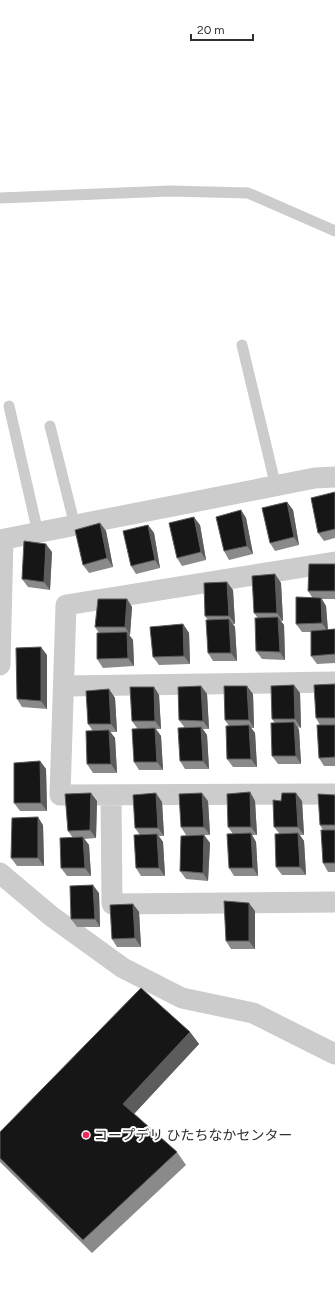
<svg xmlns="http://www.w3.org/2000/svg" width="335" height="1294" viewBox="0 0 335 1294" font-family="Figtree,'Noto Sans JP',sans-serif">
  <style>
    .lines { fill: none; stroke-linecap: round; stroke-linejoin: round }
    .lane { stroke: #ccc; stroke-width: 11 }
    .street { stroke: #ccc; stroke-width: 21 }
    .wall { fill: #8a8a8a }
    .shaded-wall { fill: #5c5c5c }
    .building { fill: #161616; stroke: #5c5c5c }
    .poi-dot { fill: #f0275d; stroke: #fff; stroke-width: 1.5 }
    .labels { text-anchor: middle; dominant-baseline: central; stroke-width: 4; stroke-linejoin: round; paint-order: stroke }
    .poi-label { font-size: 14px; fill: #2f2f2f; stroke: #fff; text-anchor: start }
  </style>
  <rect width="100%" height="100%" fill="#fff"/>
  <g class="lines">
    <path class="lane" d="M0,198L170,191L248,193L335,231
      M242,345L276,487
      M9,406L38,533
      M50,426L75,526"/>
    <path class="street" d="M0,540L315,478L335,477
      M335,562L66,605L60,795L335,794
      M0,665L3,540
      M64,686L335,682
      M111,795L112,904L335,902
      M0,873L51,916L123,968L182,998L253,1013L335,1054"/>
  </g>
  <path class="wall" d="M335,492V538L324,541L318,533Z
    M287,502L293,510L299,545L275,551L270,543Z
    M241,510L246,518L253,554L229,560L224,551Z
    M100,523L106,531L113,567L89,573L83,565Z
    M148,525L154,533L160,568L136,574L131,566Z
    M200,525L206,560L182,566L177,558Z
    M52,552L50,590L28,587L22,579Z
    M335,564V599H322L326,606L328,630L335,629V663L317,664L311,656V632H302L296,624L312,597L308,591Z
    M275,574L281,583L283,621H280L284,625L285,660L262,659L256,651L258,618L254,613Z
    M233,590L235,624H233L235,627L237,661H213L208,653V620L205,616Z
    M127,599L132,607L130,635H129L133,640L134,666L103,668L97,659L99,633L95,627Z
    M183,624L189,633L190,664L159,665L153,657Z
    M47,655V709L22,707L17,699Z
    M335,684V766H324L319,758L320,725L316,718Z
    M201,686L207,694L209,729H203L207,735L209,769H185L180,761L185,728L179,720Z
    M154,687L159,695L161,729H156L161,736L163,770H139L134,762L137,728L132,721Z
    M109,689L115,698L117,732H110L115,738L117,773H93L87,764L93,731L88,724Z
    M300,693L301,728L298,727L299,730L301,764H278L272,756L275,723L272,719Z
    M253,694L254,728H251L255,733L257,767H233L227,759L229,726L225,720Z
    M40,761L46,769L47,811H20L14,803Z
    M250,792L255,801L257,835H252L256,842L258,876H234L229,868L233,834L228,827Z
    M335,795V872H328L323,863V830L320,825Z
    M97,801L96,838L84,839L89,845L91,876H67L61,868L73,838L68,831Z
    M208,801L210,835H204L210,843L208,881L186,879L180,871L196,835H186L181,827Z
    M281,801H302L304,835H300L304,841L306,875H282L276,867L279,833L274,827Z
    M162,802L164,836H159L163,842L165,876H141L136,868L140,835L135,828Z
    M43,825L44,866H17L11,858Z
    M99,893L100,927H77L71,919Z
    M133,904L139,912L141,947H117L112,939Z
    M255,911V949H231L226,941Z
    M190,1032L199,1044L134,1114L177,1152L186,1165L92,1253L0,1162V1132Z"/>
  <path class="shaded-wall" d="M287,502L293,510L299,545L294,537Z
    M241,510L246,518L253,554L247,546Z
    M194,517L200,525L206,560L201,552Z
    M100,523L106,531L113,567L107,558Z
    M148,525L154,533L160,568L155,560Z
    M46,544L52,552L50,590L44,582Z
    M275,574L281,583L283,621L277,613Z
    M227,582L233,590L235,624L229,616Z
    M321,598L326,606L328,632L322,623Z
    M127,599L132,607L130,635L125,627Z
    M278,617L284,625L285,660L280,652Z
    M229,619L235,627L237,661L231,653Z
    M183,624L189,633L190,664L184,656Z
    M127,632L133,640L134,666L128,658Z
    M41,647L47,655V709L41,701Z
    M294,685L300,693L301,728L295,719Z
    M201,686L207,694L209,729L203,721Z
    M247,686L253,694L254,728L249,720Z
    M154,687L159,695L161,729L155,721Z
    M109,689L115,698L117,732L111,724Z
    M294,722L299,730L301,764L296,756Z
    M249,725L255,733L257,767L251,759Z
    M201,727L207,735L209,769L203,761Z
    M155,728L161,736L163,770L157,762Z
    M109,730L115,738L117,773L111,764Z
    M40,761L46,769L47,811L41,803Z
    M250,792L255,801L257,835L251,827Z
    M91,793L97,801L96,838L90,830Z
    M156,793L162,802L164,836L158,828Z
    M202,793L208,801L210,835L204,827Z
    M296,793L302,801L304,835L298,827Z
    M38,817L43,825L44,866L38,858Z
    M251,833L256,842L258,876L253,868Z
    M298,833L304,841L306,875L300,867Z
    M157,834L163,842L165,876L159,868Z
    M204,835L210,843L208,881L203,873Z
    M83,837L89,845L91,876L85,868Z
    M93,885L99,893L100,927L95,919Z
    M249,903L255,911V949L249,941Z
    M133,904L139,912L141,947L135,938Z
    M190,1032L199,1044L132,1116L123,1104Z"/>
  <path class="building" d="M335,492V529L318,533L311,498Z
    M287,502L294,537L270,543L262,508Z
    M241,510L247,546L224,551L216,517Z
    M194,517L201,552L177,558L169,523Z
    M100,523L107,558L83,565L75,530Z
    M148,525L155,560L131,566L123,531Z
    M24,541L46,544L44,582L22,579Z
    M309,564H335V591H308Z
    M275,574L277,613H254L252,576Z
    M227,582L229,616H205L204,583Z
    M296,597L321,598L322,623L296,624Z
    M98,599H127L125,627H95Z
    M278,617L280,652L256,651L255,618Z
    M229,619L231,653H208L206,620Z
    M183,624L184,656L153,657L150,627Z
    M335,629V654L311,656V631Z
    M127,632L128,658L97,659V633Z
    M41,647V701L17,699L16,648Z
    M335,684V718H316L314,685Z
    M294,685L295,719H272L271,686Z
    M201,686L203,721L179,720L178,687Z
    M224,686H247L249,720H225Z
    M130,687H154L155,721H132Z
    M109,689L111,724H88L86,691Z
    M294,722L296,756H272L271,723Z
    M249,725L251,759H227L226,726Z
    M317,725H335V757L319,758Z
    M201,727L203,761H180L178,728Z
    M155,728L157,762H134L132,729Z
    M109,730L111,764H87L86,731Z
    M40,761L41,803H14V763Z
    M250,792L251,827H228L227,794Z
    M91,793L90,830L68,831L65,794Z
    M156,793L158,828H135L133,795Z
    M202,793L204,827H181L179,794Z
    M282,793H296L298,827H274L273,800L281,801Z
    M318,794L335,795V825H320Z
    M38,817V858H11L12,818Z
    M321,830H335V863H323Z
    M251,833L253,868H229L227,834Z
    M298,833L300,867H276L275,834Z
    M157,834L159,868H136L134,835Z
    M204,835L203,873L180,871L181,836Z
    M83,837L85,868H61L60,838Z
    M93,885L95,919H71L70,886Z
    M224,901L249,903V941H226Z
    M133,904L135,938L112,939L110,905Z
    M141,988L190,1032L123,1104L177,1152L83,1240L0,1158V1132Z"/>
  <circle class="poi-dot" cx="86" cy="1135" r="4"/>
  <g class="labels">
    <g class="poi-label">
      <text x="94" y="1135">コープデリ ひたちなかセンター</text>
    </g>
  </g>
  <path d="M191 34v6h62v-6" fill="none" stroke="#2f2f2f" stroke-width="2"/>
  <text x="197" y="34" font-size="12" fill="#2f2f2f" stroke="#ffffff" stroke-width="3" paint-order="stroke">20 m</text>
</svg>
